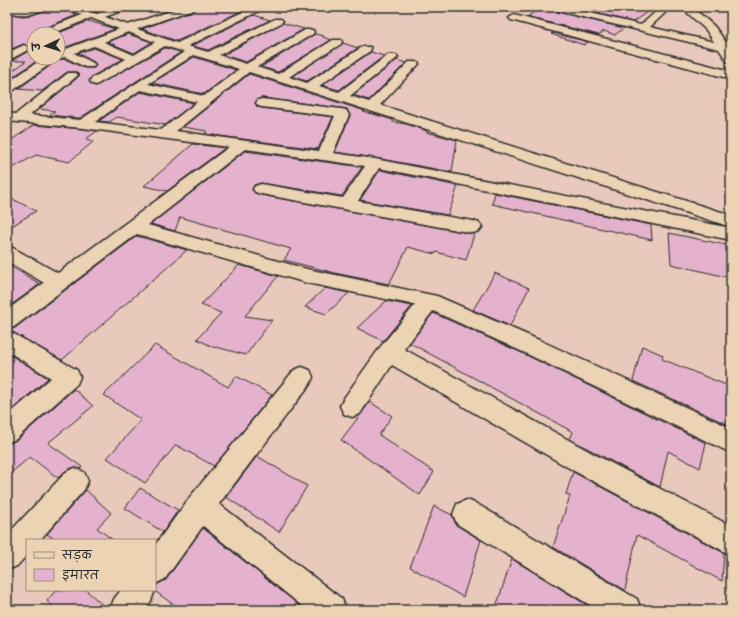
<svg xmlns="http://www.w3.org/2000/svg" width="738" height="617" viewBox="0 0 738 617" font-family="Pangolin,'Playpen Sans Deva',sans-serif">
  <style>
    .building { fill: #e5b2ce; stroke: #2b2b2b }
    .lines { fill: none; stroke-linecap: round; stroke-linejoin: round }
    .minor-casing { stroke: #2b2b2b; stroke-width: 3 }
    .major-casing { stroke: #2b2b2b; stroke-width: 3 }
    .minor { fill: #ebd3b3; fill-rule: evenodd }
    .major { fill: #ebd3b3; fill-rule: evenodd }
  </style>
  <rect width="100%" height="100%" fill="#e9c9bb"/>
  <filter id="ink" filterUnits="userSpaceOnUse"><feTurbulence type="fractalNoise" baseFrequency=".025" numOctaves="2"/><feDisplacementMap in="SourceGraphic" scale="8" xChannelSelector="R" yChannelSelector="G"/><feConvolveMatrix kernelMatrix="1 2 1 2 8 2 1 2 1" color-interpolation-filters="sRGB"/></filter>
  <g filter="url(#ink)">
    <path class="building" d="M47,7H62L65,10L77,15L42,29L41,34H34V58H41L7,81V75L26,61H11L29,51L30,48L23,44L7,51V13L22,16L33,15L43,11Z
      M198,7H250L177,41L142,29L194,10Z
      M542,7H547L553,11L624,28L615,35L604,31L599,35L527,17Z
      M572,7H654L633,22Z
      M254,15L270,20L208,50L192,46Z
      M89,21L115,29L58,50V34H56Z
      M283,23L304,29L246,62L223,55Z
      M554,33L588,42L584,45L551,34Z
      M128,34L152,42L134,53L108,42Z
      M315,34L324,36L323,37L331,40L278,72L261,67Z
      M343,43L358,48L307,81L292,77Z
      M94,48L123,59L91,77L89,82L92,85L96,86L165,48L181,52L80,118L49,115L55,111L39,109L77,78L80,75L77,72H67L42,91L18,89L58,60L65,59L84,68H94L96,65L94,62L78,53Z
      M371,52L384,56L339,90L322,85Z
      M194,57L236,70L204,94L152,83Z
      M397,60L406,63L369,100L353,95Z
      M249,74L365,111L363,112L373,114L393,120V122L406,124L427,131L426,132L457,140L452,172L375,158L335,152L350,116L347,109L341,108L262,98L258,99L255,102L257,107L262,108L333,117L318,149L205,134L207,131L183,127Z
      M140,92L194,103L166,125L117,117L109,122L99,121Z
      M34,125L83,129L97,131L86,139L94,141L69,162L36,155L7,171V143Z
      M193,144L225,148L167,191L144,186Z
      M245,151L362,167L342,196L261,183L254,185L252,190L255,193L261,195L474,234L466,260L436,252L435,254L408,247L389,284L339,274L284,260L291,249L180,217L175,231L151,224Z
      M380,170L458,186L448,215L360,200Z
      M495,193L651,225L652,240L492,204Z
      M7,196L36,211L7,229Z
      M669,233L731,246V278L671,264Z
      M137,236L187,250L62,360L9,330L15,328Z
      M7,264L40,284L7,308Z
      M239,265L278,276L245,316L272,320L246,355L216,347L215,348L197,339L221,313L201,305Z
      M495,273L529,288L510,326L473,310Z
      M325,288L349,293L326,314L305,307Z
      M386,301L412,306L383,341L357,328Z
      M433,313L522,353L706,443L700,468L668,451L660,487L570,439L573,432L410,343Z
      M155,345L228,387L236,376L272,395L214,466L176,445L145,483L107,458L141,420L104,395Z
      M642,346L663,355L662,359L731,387V426L633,381Z
      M7,353L48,378L7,414Z
      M74,389L93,406L48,443L82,467L80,469L74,467L65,471L58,478L30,457L7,476V444L17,440Z
      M370,402L392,416L379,435L434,472L420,495L341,440Z
      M257,456L307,486L279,532L226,497Z
      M573,472L724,553L722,581L637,535L625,590L553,547L570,496L566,494Z
      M140,488L178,510L163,532L125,508Z
      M86,490L111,513L97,528L113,540H56L47,534Z
      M434,506L452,515L456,525L481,540L463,597L410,567Z
      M203,528L305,610H181L156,592L155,589L158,584L166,580Z
      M512,559L595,610H495Z
      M56,590H86L108,610H56L47,601Z"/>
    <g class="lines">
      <g class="minor-casing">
        <path id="minor" d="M7,7L20,9L46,7C37,16 18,16 7,11Z
          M64,7H78L97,14L114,7H128L126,9L105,17L128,25L182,7H196L194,9L137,29L177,43L251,8H257L259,10L257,12L188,46L208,52L275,19H281L283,21L281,23L219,55L246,64L305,30H313L314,32L313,34L257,67L278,74L333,40H341L342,42L341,44L289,77L307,83L362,47H370L371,49L370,51L319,86L339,92L388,55H396L398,57L396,59L350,96L369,102L409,62H417L419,64L417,66L380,105L731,215V227L249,72L176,131L319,151L335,116L262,107L258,106L256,103L258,100L262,99L341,109L346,110L349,115L333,153L375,159L731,228V240L379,168L358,201L473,221L479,223L482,227L479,231L473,233L261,194L255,192L253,189L255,186L261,184L343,198L365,166L245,149L148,225L307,269L437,296L539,340L731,428V453L523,352L433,311L404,349L594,454L731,526V555L576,472L392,365L360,414L352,417L344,414L340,406L344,398L381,346L415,305L307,283L137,234L14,327L7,329V310L44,283L7,261V247L13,248L58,273L229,147L83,128L7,121V113L16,114L68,73H76L78,75L76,77L30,115L80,120L184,52L165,46L96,85L92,84L90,81L92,78L126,59L94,46L74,53L93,63L95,65L93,67H85L65,57L57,59L11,92L7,93V83L39,61L44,58H58V52L119,29L91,18L54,33L55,34H43L42,32L43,30L82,15L66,9ZM128,32L155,42L134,55L104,42ZM194,55L239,69L204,96L148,84ZM140,90L197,102L161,130L95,122Z
          M548,7H565L641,25L660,8L663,7L668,10L650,27L727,45L728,47L723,50L553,10Z
          M514,15L731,71V79L511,20L509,18Z
          M24,45L29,48L28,50L7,61V53Z
          M7,331L14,334L77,370L80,377L77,384L16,439L7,443V416L51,378L7,351Z
          M302,367L310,370L313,377L310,384L219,504L342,599L346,610H307L203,526L165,579L155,584V545L190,497L294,370Z
          M75,468L84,472L88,481L84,490L40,540H27V555L17,566L7,570V535L66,472Z
          M467,500L477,504L637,599L641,610H598L457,524L453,514L457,504Z
          M121,590H155L151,601L144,610H110L114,599Z"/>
      </g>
      <g class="major-casing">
        <path id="major" d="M681,7H692L714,26L731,49V62L727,61L706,30Z"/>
      </g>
      <use href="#minor" class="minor"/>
      <use href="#major" class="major"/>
    </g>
  </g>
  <rect width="738" height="617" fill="none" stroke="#ebd3b3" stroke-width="24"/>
  <rect x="12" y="12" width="714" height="593" fill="none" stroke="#2b2b2b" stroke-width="1.5" filter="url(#ink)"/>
  <rect x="26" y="539" width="130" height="52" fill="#ebd3b3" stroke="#9e907d"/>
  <rect x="34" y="552" width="20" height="6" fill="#ebd3b3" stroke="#9e907d"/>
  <text x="62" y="559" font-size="12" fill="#2b2b2b">सड़क</text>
  <rect x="34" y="569" width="20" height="12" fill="#e5b2ce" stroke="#9e907d"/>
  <text x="62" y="579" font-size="12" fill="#2b2b2b">इमारत</text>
  <g transform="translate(46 46) rotate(266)"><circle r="19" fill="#ebd3b3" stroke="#9e907d"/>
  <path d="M0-3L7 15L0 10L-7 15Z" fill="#2b2b2b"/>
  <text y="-6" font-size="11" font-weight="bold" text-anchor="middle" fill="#2b2b2b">उ</text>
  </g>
</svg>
